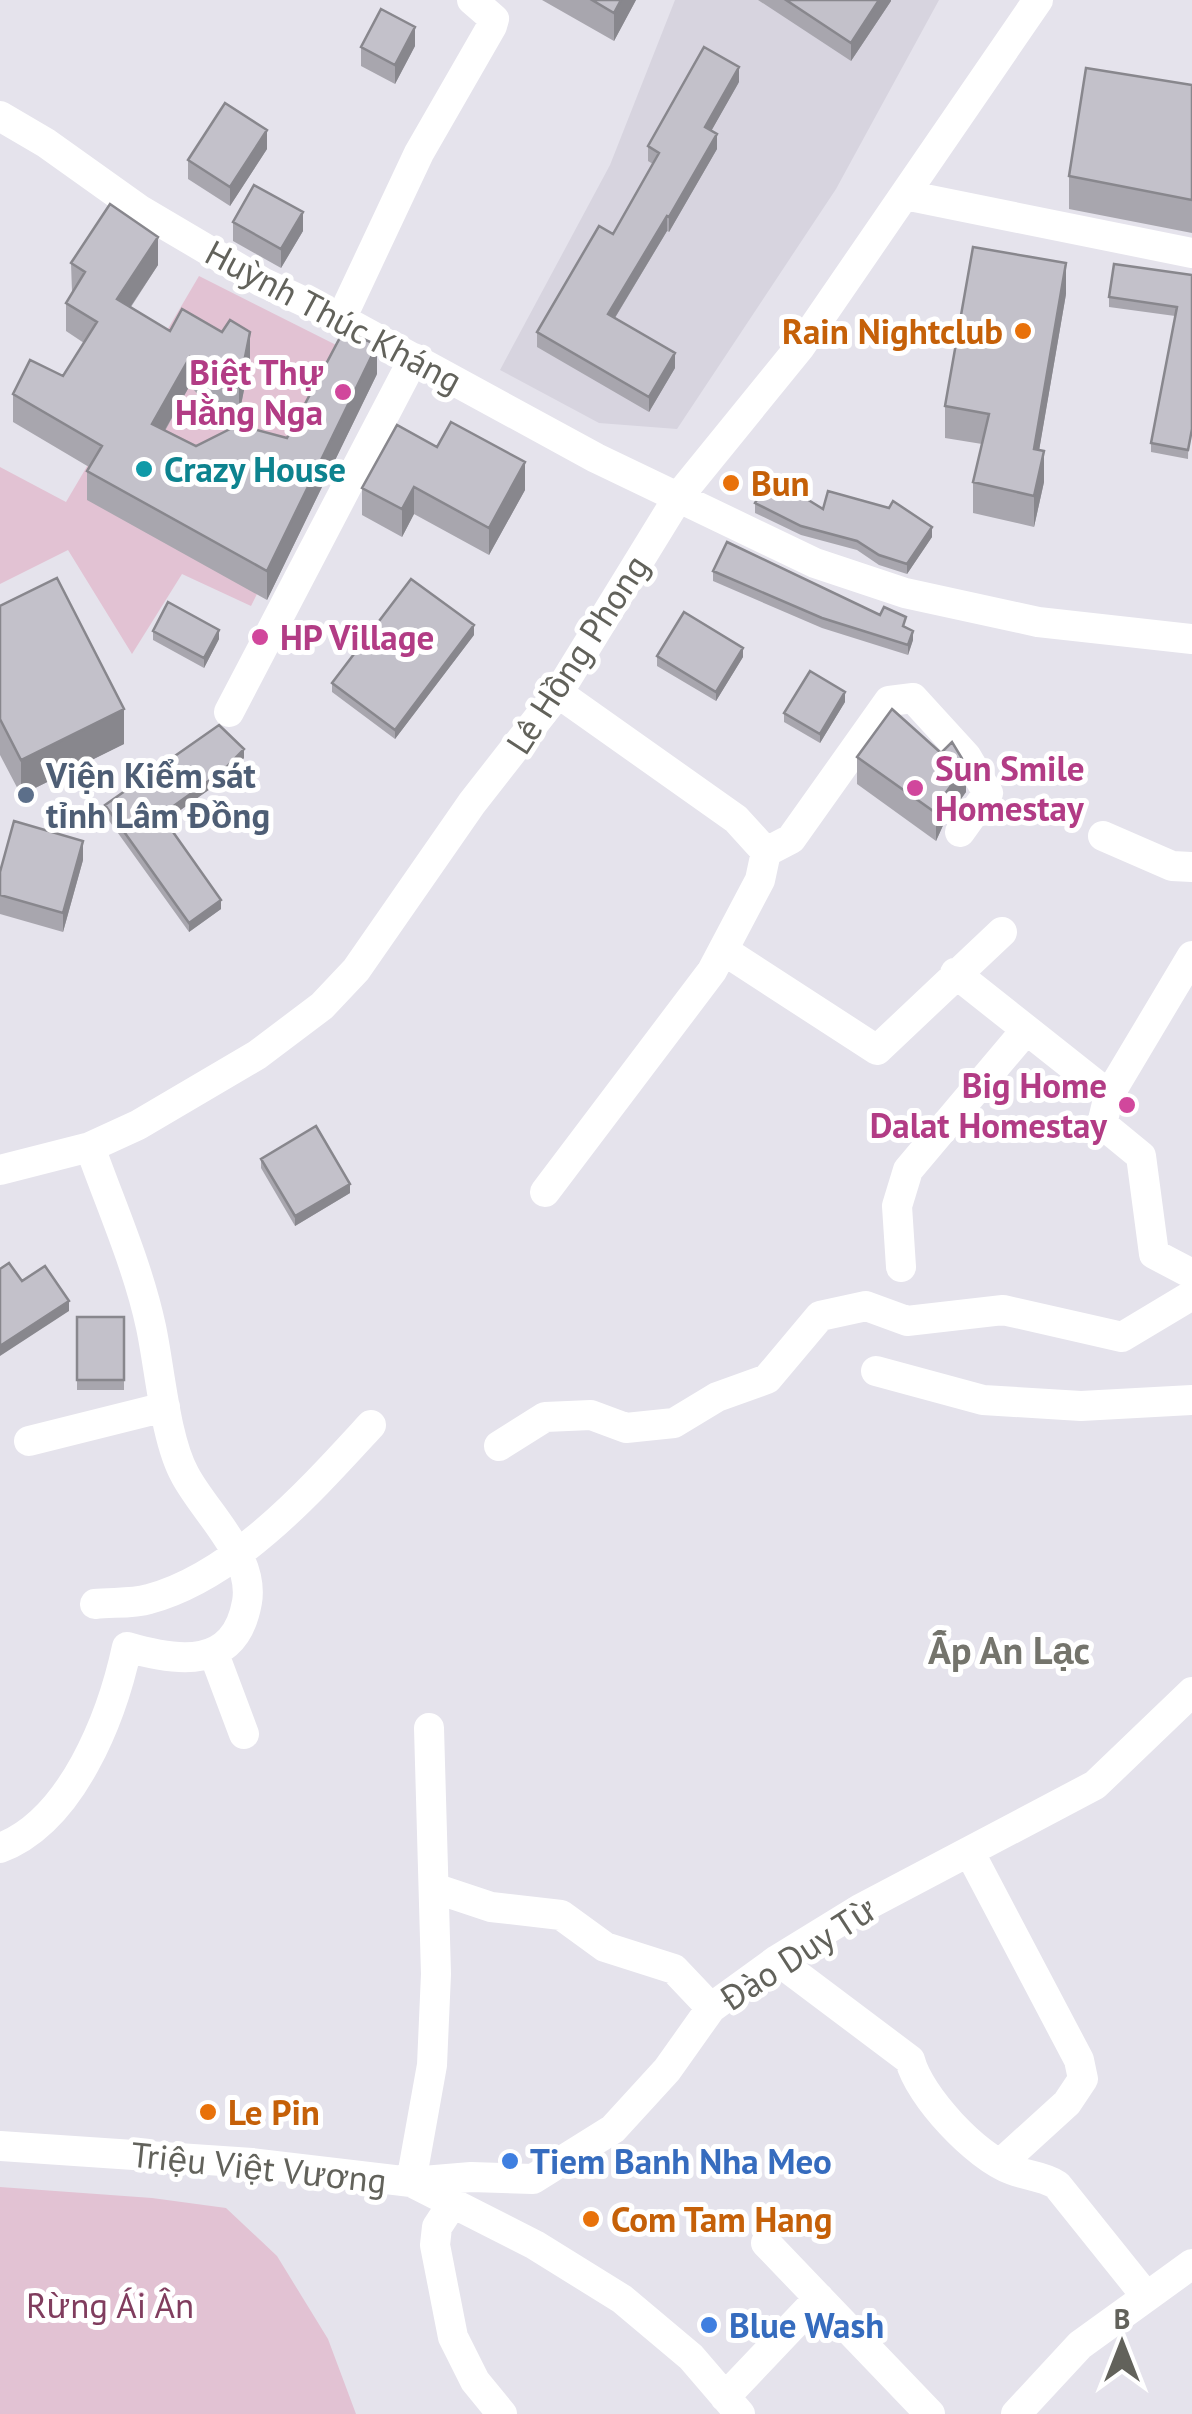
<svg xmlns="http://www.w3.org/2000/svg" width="1192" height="2414" viewBox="0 0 1192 2414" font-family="'PT Sans',sans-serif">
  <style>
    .education { fill: #d7d4df }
    .green { fill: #e2c2d3 }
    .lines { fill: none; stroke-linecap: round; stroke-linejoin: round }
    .minor { stroke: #fff; stroke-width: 30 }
    .wall { fill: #a8a6ae }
    .shaded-wall { fill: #88878d }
    .building { fill: #c3c1ca; stroke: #88878d; stroke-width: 2.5 }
    .food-dot { fill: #e8710a; stroke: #fff; stroke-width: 4 }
    .hotel-dot { fill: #d1479c; stroke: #fff; stroke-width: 4 }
    .culture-dot { fill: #0f9aa8; stroke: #fff; stroke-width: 4 }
    .service-dot { fill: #5c6f8a; stroke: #fff; stroke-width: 4 }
    .shop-dot { fill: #3f7fe0; stroke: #fff; stroke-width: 4 }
    .labels { text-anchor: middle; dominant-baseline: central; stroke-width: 10; stroke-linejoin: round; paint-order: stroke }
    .street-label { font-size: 35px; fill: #62625b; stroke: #fff }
    .food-label { font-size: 35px; font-weight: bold; fill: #c56008; stroke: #fff; text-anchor: start }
    .hotel-label { font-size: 35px; font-weight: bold; fill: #b23c85; stroke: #fff; text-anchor: end }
    .culture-label { font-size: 35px; font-weight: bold; fill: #0d838f; stroke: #fff; text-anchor: start }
    .service-label { font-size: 35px; font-weight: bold; fill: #4e5e75; stroke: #fff; text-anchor: start }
    .shop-label { font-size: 35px; font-weight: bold; fill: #366cbe; stroke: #fff; text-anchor: start }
    .park-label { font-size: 35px; fill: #803d5e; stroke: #fff }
    .neighbourhood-label { font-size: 38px; font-weight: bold; fill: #74746c; stroke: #fff }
  </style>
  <rect width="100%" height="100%" fill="#e5e3ec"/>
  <path class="education" d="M675,0H939L836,189L677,429L599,423L500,370L610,165Z"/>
  <path class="green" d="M199,276L372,363L251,606L182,574L132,654L68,550L0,584V467L66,502Z
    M0,2187L152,2198L226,2208L277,2256L328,2339L356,2414H0Z"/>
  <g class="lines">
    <path class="minor" d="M0,116L46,143L140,210L262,282L341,319L596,458L815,563L905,593L1038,622L1192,639
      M905,195L1192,253
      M341,319L419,153L492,26L494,19L472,0
      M558,693L736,819L766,852
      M229,712L414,358
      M1103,836L1172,866L1192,867
      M723,950L877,1050L1002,932
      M1192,956L1109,1095L1102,1124L1141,1156L1154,1254L1192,1274
      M955,973L1109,1095
      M0,1170L90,1147L138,1125L257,1055L322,1006L356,970L472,803L558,693L679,496L800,347L1038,0
      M545,1192L712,971L760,880L766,852L791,839L889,701L913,698L966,756L988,793L960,832
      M901,1267L897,1206L908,1170L1026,1030
      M876,1371L983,1400L1081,1406L1192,1400
      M29,1441L165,1407
      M499,1446L545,1417L591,1415L626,1428L674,1423L717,1397L767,1379L820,1316L866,1306L907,1321L1003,1310L1122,1337L1192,1295
      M95,1604C112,1602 132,1604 149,1599C235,1576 312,1489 371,1425
      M214,1654L244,1734
      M0,1848C72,1821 112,1717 127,1647C178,1662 235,1670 247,1602C255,1556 205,1513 185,1475C165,1439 160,1369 151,1327C138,1266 111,1206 90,1147
      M970,1853L1079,2060L1083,2079L1067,2103L1000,2164
      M434,1888L491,1907L561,1915L605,1947L674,1969L711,2008
      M777,1960L910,2060C919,2096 976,2157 1012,2170C1028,2176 1043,2176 1057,2185L1146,2296
      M0,2146L252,2163L411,2182L535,2245L622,2299L691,2357L740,2414
      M411,2182L471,2177L533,2179L613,2129L667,2070L711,2008L777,1960L860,1909L1095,1785L1192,1692
      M411,2182L432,2065L436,1974L429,1728
      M452,2204L437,2227L435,2245L453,2337L475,2381L502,2414
      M766,2243L930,2414
      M725,2397L819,2298
      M1016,2414L1080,2345L1192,2264"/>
  </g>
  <path class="wall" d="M542,0H636L614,41Z
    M758,0H891V1L851,61Z
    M415,46L395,84L361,66V47Z
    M739,82L711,131L717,149L669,232L667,231L615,318L675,368L649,412L537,347V332L613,234L653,164L648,161V146Z
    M1192,85V233L1069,209V176Z
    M267,149L230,206L188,179V160Z
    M233,222L303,231L281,268L233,241Z
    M71,263L158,265L131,307L170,331L250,360L239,415L210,410L190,385L165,431L196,446L287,438L377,374L267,600L87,500V471L89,467L13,422V394L63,376L84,343L66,331V303L72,292Z
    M1192,275L1188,459L1151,452V443L1175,316L1109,307V297Z
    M1066,294L1039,450L1044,482L1034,527L973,513V482L982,444L945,438V406Z
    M437,447L525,490L489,555L414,514L402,537L362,515V488Z
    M755,503L823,509L932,537L907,574L879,565L857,550L801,535L755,513Z
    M713,571L906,627L913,640L908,655L822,628L713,581Z
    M0,606L124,744L21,795L0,755Z
    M153,631L219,639L204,668L153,640Z
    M474,635L395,739L332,692V683Z
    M657,656L743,657L716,701L657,666Z
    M845,702L820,743L784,722V713Z
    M857,757L966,792L945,821L936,841L857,784Z
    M244,758L212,792L210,789L165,821L221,909L189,932L105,815V805Z
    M83,860L63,932L0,914V872Z
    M261,1159L350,1193L295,1226L261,1168Z
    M77,1317H124V1390H77Z"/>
  <path class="shaded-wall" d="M621,0H636L614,41V13Z
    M879,0H891V1L851,61V43Z
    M415,27V46L395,84V65Z
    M739,67V82L705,142V127Z
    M267,130V149L230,206V187Z
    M717,134V149L669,232V217Z
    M303,212V231L281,268V249Z
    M667,216V231L608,329V314Z
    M158,237V265L117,327V299Z
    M1066,263V294L1034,480V449Z
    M250,332V360L239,415V387Z
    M377,345V374L267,600V571Z
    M675,353V368L649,412V397Z
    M190,357V385L152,453V424Z
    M1044,451V482L1034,527V496Z
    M525,462V490L489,555V528Z
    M414,487V514L402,537V509Z
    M932,527V537L907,574V564Z
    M474,625V635L395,739V730Z
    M219,630V639L204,668V658Z
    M913,631V640L908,655V645Z
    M743,648V657L716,701V692Z
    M845,692V702L820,743V734Z
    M124,709V744L21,795V760Z
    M244,749V758L212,792V782Z
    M966,765V792L945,821L936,841V813L945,794Z
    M210,780V789L161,824V815Z
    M83,841V860L63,932V913Z
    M221,900V909L189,932V923Z
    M350,1184V1193L295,1226V1216Z
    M69,1301V1311L0,1356V1346Z"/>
  <path class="building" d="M592,0H621L614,13Z
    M786,0H879L851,43Z
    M381,9L415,27L395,65L361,47Z
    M704,47L739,67L705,127L717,134L669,217L667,216L608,314L675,353L649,397L537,332L599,226L613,234L659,153L648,146Z
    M1086,68L1192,85V200L1069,176Z
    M225,103L267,130L230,187L188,160Z
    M254,185L303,212L281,249L233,222Z
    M110,204L158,237L117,299L170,331L182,309L222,332L230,320L250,332L239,387L210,381L190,357L152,424L196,446L238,425L287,438L344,330L377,345L267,571L87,471L102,446L13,394L30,360L63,376L97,322L66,303L85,272L71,263Z
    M973,247L1066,263L1034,449L1044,451L1034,496L973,482L989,414L945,406Z
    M1114,264L1192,275V429L1188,450L1151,443L1177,307L1109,297Z
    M451,422L525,462L489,528L414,487L402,509L362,488L397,425L437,447Z
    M771,477L823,509L828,491L889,508L893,501L932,527L907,564L879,555L857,541L801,526L755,503Z
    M727,542L880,615L884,607L906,617L903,626L913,631L908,645L822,618L713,571Z
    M57,578L124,709L21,760L0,719V606Z
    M411,579L474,625L395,730L332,683Z
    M168,602L219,630L204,658L153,631Z
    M684,612L743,648L716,692L657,656Z
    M810,671L845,692L820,734L784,713Z
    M892,709L941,753L952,742L966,765L945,794L936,813L857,757Z
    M219,725L244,749L212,782L210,780L161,815L221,900L189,923L105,805Z
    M14,821L83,841L63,913L0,895V872Z
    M316,1126L350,1184L295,1216L261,1159Z
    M9,1263L22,1281L45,1266L69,1301L0,1346V1269Z
    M77,1317H124V1380H77Z"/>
  <g class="food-dot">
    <circle cx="1023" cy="331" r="10"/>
    <circle cx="731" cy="483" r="10"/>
    <circle cx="208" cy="2112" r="10"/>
    <circle cx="591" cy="2219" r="10"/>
  </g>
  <g class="hotel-dot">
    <circle cx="343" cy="392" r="10"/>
    <circle cx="260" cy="637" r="10"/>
    <circle cx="915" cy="788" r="10"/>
    <circle cx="1127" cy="1105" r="10"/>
  </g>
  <circle class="culture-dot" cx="144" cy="469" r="10"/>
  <circle class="service-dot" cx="26" cy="795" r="10"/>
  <g class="shop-dot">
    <circle cx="510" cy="2161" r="10"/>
    <circle cx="709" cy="2325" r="10"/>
  </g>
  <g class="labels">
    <g class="street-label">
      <text transform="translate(334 316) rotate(28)">Huỳnh Thúc Kháng</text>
      <text transform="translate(577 654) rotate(-57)">Lê Hồng Phong</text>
      <text transform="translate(798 1953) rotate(-33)">Đào Duy Từ</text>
      <text transform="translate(259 2167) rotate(6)">Triệu Việt Vương</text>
    </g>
    <g class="food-label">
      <text x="1003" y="331" text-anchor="end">Rain Nightclub</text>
      <text x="751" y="483">Bun</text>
      <text x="228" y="2112">Le Pin</text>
      <text x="611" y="2219">Com Tam Hang</text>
    </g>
    <g class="hotel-label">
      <text x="323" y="372">Biệt Thự<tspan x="323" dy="40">Hằng Nga</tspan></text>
      <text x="280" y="637" text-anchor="start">HP Village</text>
      <text x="935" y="768" text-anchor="start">Sun Smile<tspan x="935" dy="40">Homestay</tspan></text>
      <text x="1107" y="1085">Big Home<tspan x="1107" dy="40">Dalat Homestay</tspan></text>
    </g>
    <g class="culture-label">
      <text x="164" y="469">Crazy House</text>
    </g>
    <g class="service-label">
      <text x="46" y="775">Viện Kiểm sát<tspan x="46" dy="40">tỉnh Lâm Đồng</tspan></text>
    </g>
    <g class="shop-label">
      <text x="530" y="2161">Tiem Banh Nha Meo</text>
      <text x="729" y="2325">Blue Wash</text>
    </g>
    <g class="park-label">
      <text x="110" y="2305">Rừng Ái Ân</text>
    </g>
    <g class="neighbourhood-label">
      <text x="1009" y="1649">Ấp An Lạc</text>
    </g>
  </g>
  <g transform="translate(1122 2344)" stroke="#ffffff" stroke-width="8" paint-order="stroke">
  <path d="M0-8L18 38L0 25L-18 38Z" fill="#62625b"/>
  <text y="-15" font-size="28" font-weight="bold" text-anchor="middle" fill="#62625b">B</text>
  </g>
</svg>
